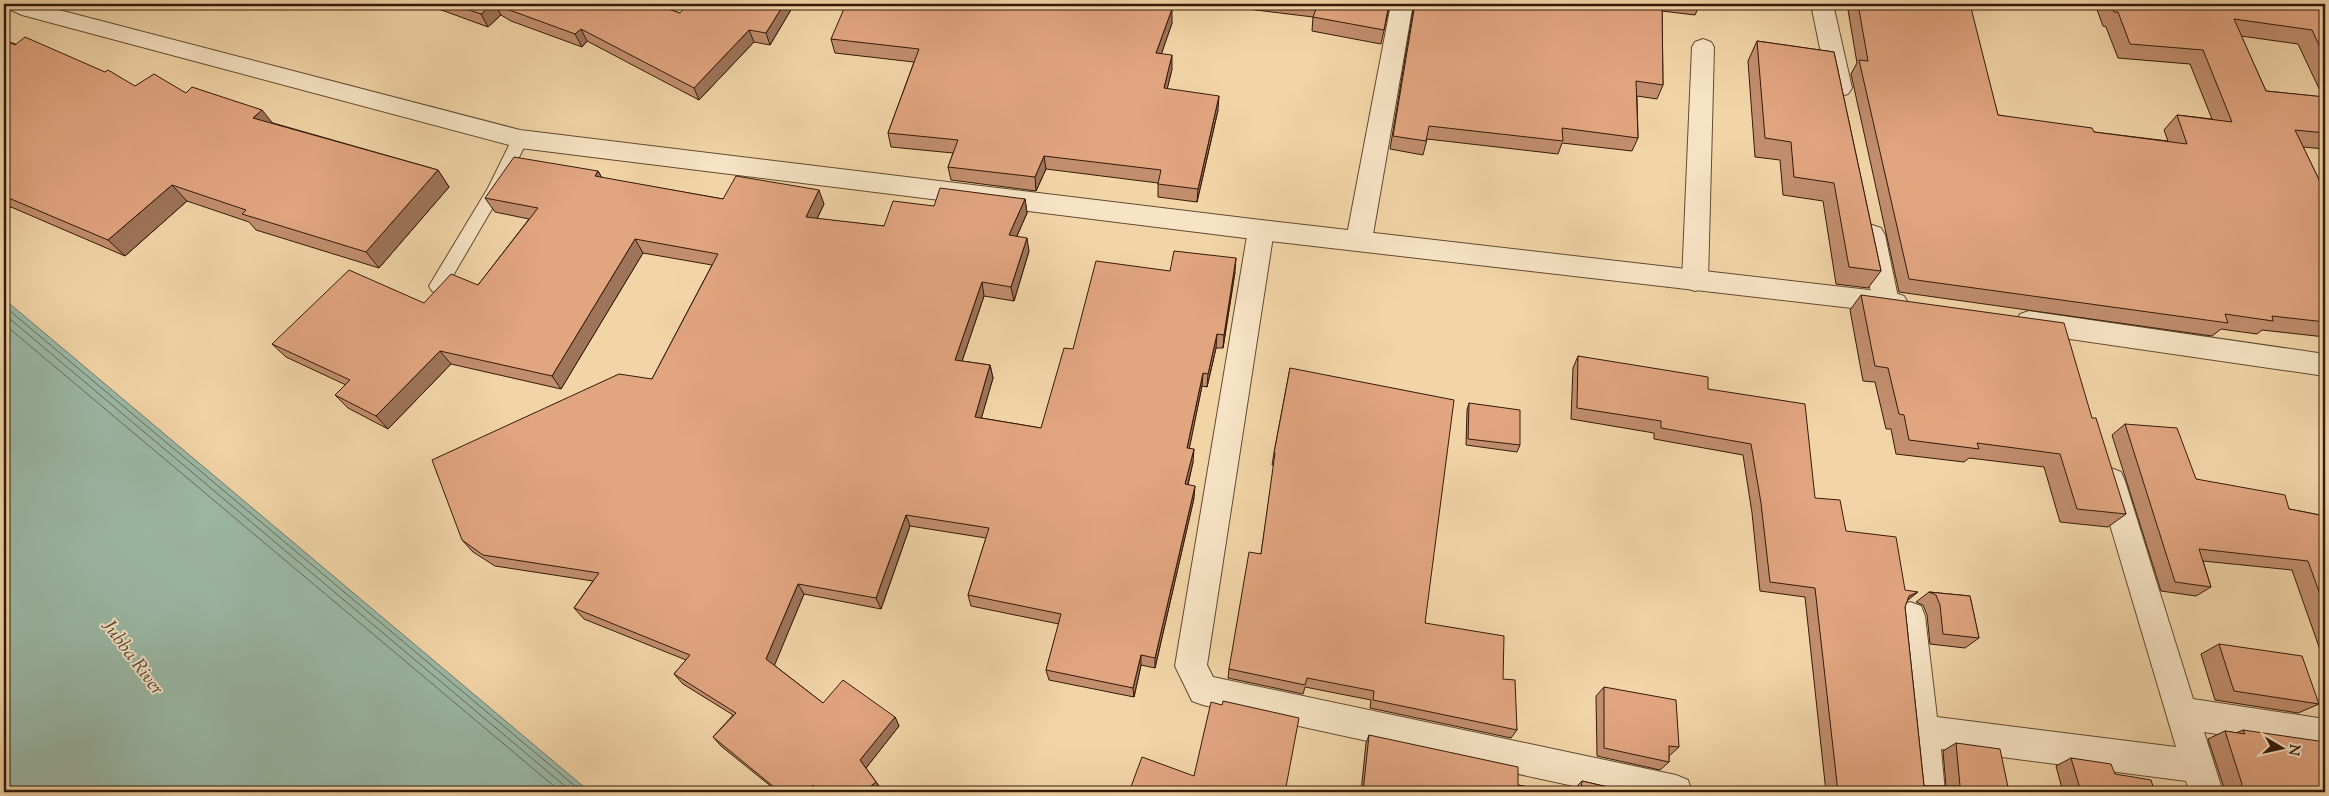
<svg xmlns="http://www.w3.org/2000/svg" width="2329" height="796" viewBox="0 0 2329 796" font-family="'Sorts Mill Goudy',serif">
  <style>
    .water { fill: #9bb9a7; stroke: #727968 }
    .lines { fill: none; stroke-linecap: round; stroke-linejoin: round }
    .shore { stroke: #686a58; stroke-width: 1 }
    .service-casing { stroke: #644931; stroke-width: 2 }
    .minor-casing { stroke: #644931; stroke-width: 2 }
    .tertiary-casing { stroke: #644931; stroke-width: 2 }
    .service { fill: #f7e4c6; fill-rule: evenodd }
    .minor { fill: #f7e4c6; fill-rule: evenodd }
    .tertiary { fill: #f7e4c6; fill-rule: evenodd }
    .wall { fill: #c28e6e; stroke: #341a0a; fill-rule: evenodd }
    .shaded-wall { fill: #9e745a; stroke: #341a0a }
    .building { fill: #e1a580; stroke: #341a0a }
    .labels { text-anchor: middle; dominant-baseline: central; stroke-width: 4; stroke-linejoin: round; paint-order: stroke }
    .water-label { font-size: 19px; font-style: italic; fill: #534a39; stroke: #f7e4c6 }
  </style>
  <rect width="100%" height="100%" fill="#f2d5a7"/>
  <filter id="stains"><feTurbulence type="fractalNoise" baseFrequency=".004" numOctaves="4"/><feColorMatrix values="0 0 0 0 .2 0 0 0 0 .09 0 0 0 0 .02 0 0 0 .5 -.17"/></filter>
  <radialGradient id="worn" r=".72"><stop offset=".6" stop-color="#630" stop-opacity="0"/><stop offset="1" stop-color="#630" stop-opacity=".3"/></radialGradient>
  <path class="water" d="M4,299L590,792H4Z"/>
  <g class="lines">
    <path class="shore" d="M4,306L582,792
      M4,314L572,792
      M4,324L561,792"/>
    <g class="service-casing">
      <path id="service" d="M520,133L526,135L528,139L503,190L444,291L438,293L432,291L429,286L432,281L488,188L514,135Z"/>
    </g>
    <g class="minor-casing">
      <path id="minor" d="M1391,4H1413L1372,240L1368,247L1359,250L1350,247L1346,240Z
        M1811,4H1833L1852,88L1848,94L1840,96L1832,94L1828,88Z
        M1703,39L1711,42L1714,47L1708,281L1704,288L1695,291L1686,288L1682,281L1692,47L1695,42Z
        M1261,220L1270,223L1274,230L1207,665L1213,677L1676,775L1688,780L1692,792H1601L1203,705L1192,701L1175,666L1248,230L1252,223Z
        M1872,225L1881,228L1885,235L1899,302L1895,309L1886,312L1877,309L1873,302L1859,235L1863,228Z
        M2111,468L2121,472L2125,481L2193,699L2325,719V751L2204,732L2223,792H2190L2186,781L1941,749L1945,792H1913L1895,616L1899,606L1910,602L1921,606L1925,616L1937,717L2176,747L2097,481L2101,472Z"/>
    </g>
    <g class="tertiary-casing">
      <path id="tertiary" d="M6,4H36L520,130L1261,220L1895,293L1904,296L1908,303L1904,310L1895,313L1261,240L520,148L22,15L9,9Z
        M2029,311L2325,354V376L2029,333L2020,330L2016,322L2020,314Z"/>
    </g>
    <use href="#service" class="service"/>
    <use href="#minor" class="minor"/>
    <use href="#tertiary" class="tertiary"/>
  </g>
  <path class="wall" d="M425,4H653L680,13L792,8L770,45L754,42L699,100L587,41L582,47L511,21L501,15L488,27Z
    M1231,4H1390L1381,44L1312,31L1313,17L1231,7Z
    M1414,4H1700L1695,15L1662,11L1663,85L1657,99L1637,96L1638,138L1632,151L1562,143L1558,154L1427,139L1423,155L1390,149Z
    M1847,4H1966L1998,115L2094,132L2168,141L2164,130L2177,115L2212,119L2190,64L2118,58L2106,27L2103,26L2095,4H2325V149L2303,147L2325,192V337L2262,330L2257,334L2221,329L2212,336L1899,292L1851,74L1857,63ZM2241,36L2298,44L2323,97L2266,91Z
    M1172,23L1161,54L1172,69L1167,89L1218,110L1197,202L1158,197V183L1046,169L1036,191L951,180L948,167L953,153L891,147L888,133L914,62L835,53L831,39Z
    M4,40L135,86L186,93L273,123L438,170L449,187L379,268L256,230L249,222L187,201L125,256L11,207L6,210L4,209Z
    M1757,41L1834,52L1881,271L1868,288L1836,284L1823,201L1783,195L1780,160L1755,157L1748,61Z
    M598,171L602,178L723,199L824,204L817,219L884,226L934,206L1025,199L1027,213L1017,236L1029,251L1014,301L984,296L962,361L990,365L993,378L981,418L1041,428L1073,349L1170,271L1235,272L1223,348H1216L1207,387L1202,386L1189,448L1193,462L1188,485L1194,498L1155,668L1141,665L1134,697L1049,680L1046,670L1059,624L971,606L968,595L986,538L910,526L881,609L804,594L774,665L823,703L895,717L899,726L866,768L882,790L879,792H778L721,746L713,737L733,715L683,684L674,674L686,660L584,619L574,608L593,581L495,566L473,552L462,540L652,379L712,265L643,253L561,389L451,364L388,429L348,408L335,395L346,385L286,357L272,344L424,303L478,285L529,219L495,212L485,198Z
    M1861,295L2092,418L2126,514L2108,527L2060,522L2044,467L1969,458L1964,462L1896,454L1891,429H1886L1875,382L1863,381L1850,310Z
    M1578,356L1708,389L1815,498L1846,531L1907,601L1905,607L1924,786H1946L1943,751L1956,743L2009,792H1826L1805,597L1760,591L1752,513L1743,455L1654,439V433L1571,419L1573,368Z
    M1290,368L1425,623L1503,679L1517,730L1511,738L1370,708L1371,700L1305,687L1303,694L1228,678L1229,669L1261,554L1274,465H1272L1274,453Z
    M1469,403L1520,445L1517,452L1466,445L1467,410Z
    M2125,424L2196,479L2289,509L2325,516V664L2292,570L2203,561L2211,587L2196,596L2161,591L2112,435Z
    M1929,592L1970,596L1979,638L1965,648L1930,644L1927,615L1923,605L1916,602Z
    M2219,644L2319,704L2298,713L2215,700L2201,654Z
    M1604,687L1679,747L1669,756V762L1660,770L1597,756L1596,696Z
    M2243,730L2325,792H2222L2225,791L2208,739L2225,731L2236,733Z
    M1369,735L1518,785L1552,792H1361L1366,743Z
    M2071,758L2115,774L2155,792H2063L2056,766Z
    M1582,781L1608,787L1668,792H1575V788Z"/>
  <path class="shaded-wall" d="M493,4H495L501,15L488,27L481,14Z
    M784,4H791L792,8L770,45L766,33Z
    M1172,9V23L1157,67L1156,53Z
    M581,29L587,41L582,47L575,34Z
    M749,30L754,42L699,100L694,88Z
    M1172,55V69L1164,102V88Z
    M1219,96L1218,110L1197,202L1198,189Z
    M262,110L275,126L253,118Z
    M1044,156L1046,169L1036,191L1035,177Z
    M438,170L449,187L379,268L366,252Z
    M598,171L606,185L595,176Z
    M172,185L187,201L125,256L108,240Z
    M819,190L824,204L811,231L806,217Z
    M1025,199L1027,213L1011,249L1009,235Z
    M4,201L11,207L6,210L4,208Z
    M1027,238L1029,251L1014,301L1011,287Z
    M635,239L643,253L561,389L552,376Z
    M1236,258L1235,272L1223,348L1224,335Z
    M982,282L984,296L958,373L955,360Z
    M1217,334L1216,348L1207,387L1208,374Z
    M440,351L451,364L388,429L376,416Z
    M990,365L993,378L978,430L975,417Z
    M1203,373L1202,386L1187,460V448Z
    M1194,449L1193,462L1185,496V484Z
    M1195,486L1194,498L1155,668V658Z
    M906,515L910,526L881,609L876,598Z
    M798,584L804,594L773,669L766,659Z
    M1918,592L1907,601L1909,596Z
    M1141,655V665L1134,697L1133,688Z
    M895,717L899,726L866,768L860,760Z
    M876,782L882,790L879,792H863Z
    M813,785L819,792H807Z"/>
  <path class="building" d="M452,4H493L481,14Z
    M497,4H653L680,13L689,4H784L766,33L749,30L694,88L581,29L575,34L504,8Z
    M846,4H1141L1172,9L1156,53L1172,55L1164,88L1219,96L1198,189L1158,184L1161,170L1044,156L1035,177L948,167L958,140L888,133L919,49L831,39Z
    M1318,4H1389L1384,30L1313,17Z
    M1415,4H1662L1663,85L1636,81L1638,138L1562,128L1563,141L1429,126L1426,141L1393,136Z
    M1858,4H1970L1998,115L2092,128L2094,132L2187,144L2177,115L2232,122L2203,50L2130,44L2118,12H2114L2111,4H2325V58L2312,30L2234,19L2266,91L2325,97V133L2295,130L2325,192V322L2272,316L2273,321L2225,314L2228,323L1909,279L1859,60L1868,61Z
    M25,37L105,72L108,70L135,86L154,74L186,93L192,87L262,110L253,118L438,170L366,252L242,214L246,210L172,185L108,240L4,196V40L15,45Z
    M1757,41L1834,52L1881,271L1849,267L1834,183L1794,177L1791,142L1765,138Z
    M514,157L598,171L595,176L723,199L736,176L819,190L806,217L884,226L893,201L934,206L940,188L1025,199L1009,235L1027,238L1011,287L982,282L955,360L990,365L975,417L1041,428L1064,348L1073,349L1096,261L1170,271L1174,251L1236,258L1224,335L1217,334L1208,374L1203,373L1187,448L1194,449L1185,484L1195,486L1155,658L1141,655L1133,688L1046,670L1061,614L968,595L989,528L906,515L876,598L798,584L766,659L823,703L843,680L895,717L860,760L876,782L863,792H818L813,785L807,792H780L713,737L736,713L674,674L690,655L574,608L599,573L483,555L462,540L432,460L619,374L652,379L718,254L635,239L552,376L440,351L376,416L335,395L350,380L272,344L349,270L424,303L451,274L478,285L538,208L485,198Z
    M1861,295L2064,323L2092,418H2096L2126,514L2077,509L2060,454L1977,443L1979,449L1909,440L1904,415L1899,414L1888,368L1875,366Z
    M1578,356L1708,377V389L1805,404L1815,498L1840,500L1846,531L1896,537L1905,590L1918,592L1909,596L1905,607L1924,786H1960L1956,743L2000,749L2009,792H1838L1815,588L1770,582L1761,503L1751,444L1661,428V421L1577,408Z
    M1290,368L1454,400L1425,623L1504,636L1503,679L1515,680L1517,730L1373,700L1374,691L1307,678L1305,685L1229,669L1249,552L1261,554L1275,453H1274Z
    M1469,403L1520,410V445L1468,439Z
    M2125,424L2177,428L2196,479L2285,495L2289,509L2325,516V608L2308,561L2199,549L2211,587L2175,582Z
    M1929,592L1970,596L1979,638L1943,634L1940,605L1936,595Z
    M2219,644L2302,656L2319,704L2234,691Z
    M1604,687L1676,700L1679,747L1669,746V762L1604,748Z
    M1223,701L1299,718L1285,792H1129L1142,757L1194,776L1211,702L1222,705Z
    M2243,730L2325,742V792H2236L2235,787H2241L2242,784L2225,731L2245,734Z
    M1369,735L1518,767V785L1552,792H1363Z
    M2071,758L2111,764L2115,774L2151,780L2155,792H2081Z
    M1582,781L1608,787H1668V792H1581Z"/>
  <g class="labels">
    <g class="water-label">
      <text transform="translate(132 658) rotate(53)">Jubba River</text>
    </g>
  </g>
  <rect width="2329" height="796" fill="none" stroke="#f2d5a7" stroke-width="20"/>
  <rect x="5" y="5" width="2319" height="786" fill="none" stroke="#341a0a" stroke-width="2.5"/>
  <rect x="10" y="10" width="2309" height="776" fill="none" stroke="#341a0a"/>
  <g transform="translate(2282 748) rotate(99)" stroke="#f7e4c6" stroke-width="4" paint-order="stroke">
  <path d="M0-4L9 19L0 12L-9 19Z" fill="#341a0a"/>
  <text y="-8" font-size="14" font-weight="bold" text-anchor="middle" fill="#341a0a">N</text>
  </g>
  <rect width="100%" height="100%" filter="url(#stains)"/>
  <rect width="100%" height="100%" fill="url(#worn)"/>
</svg>
